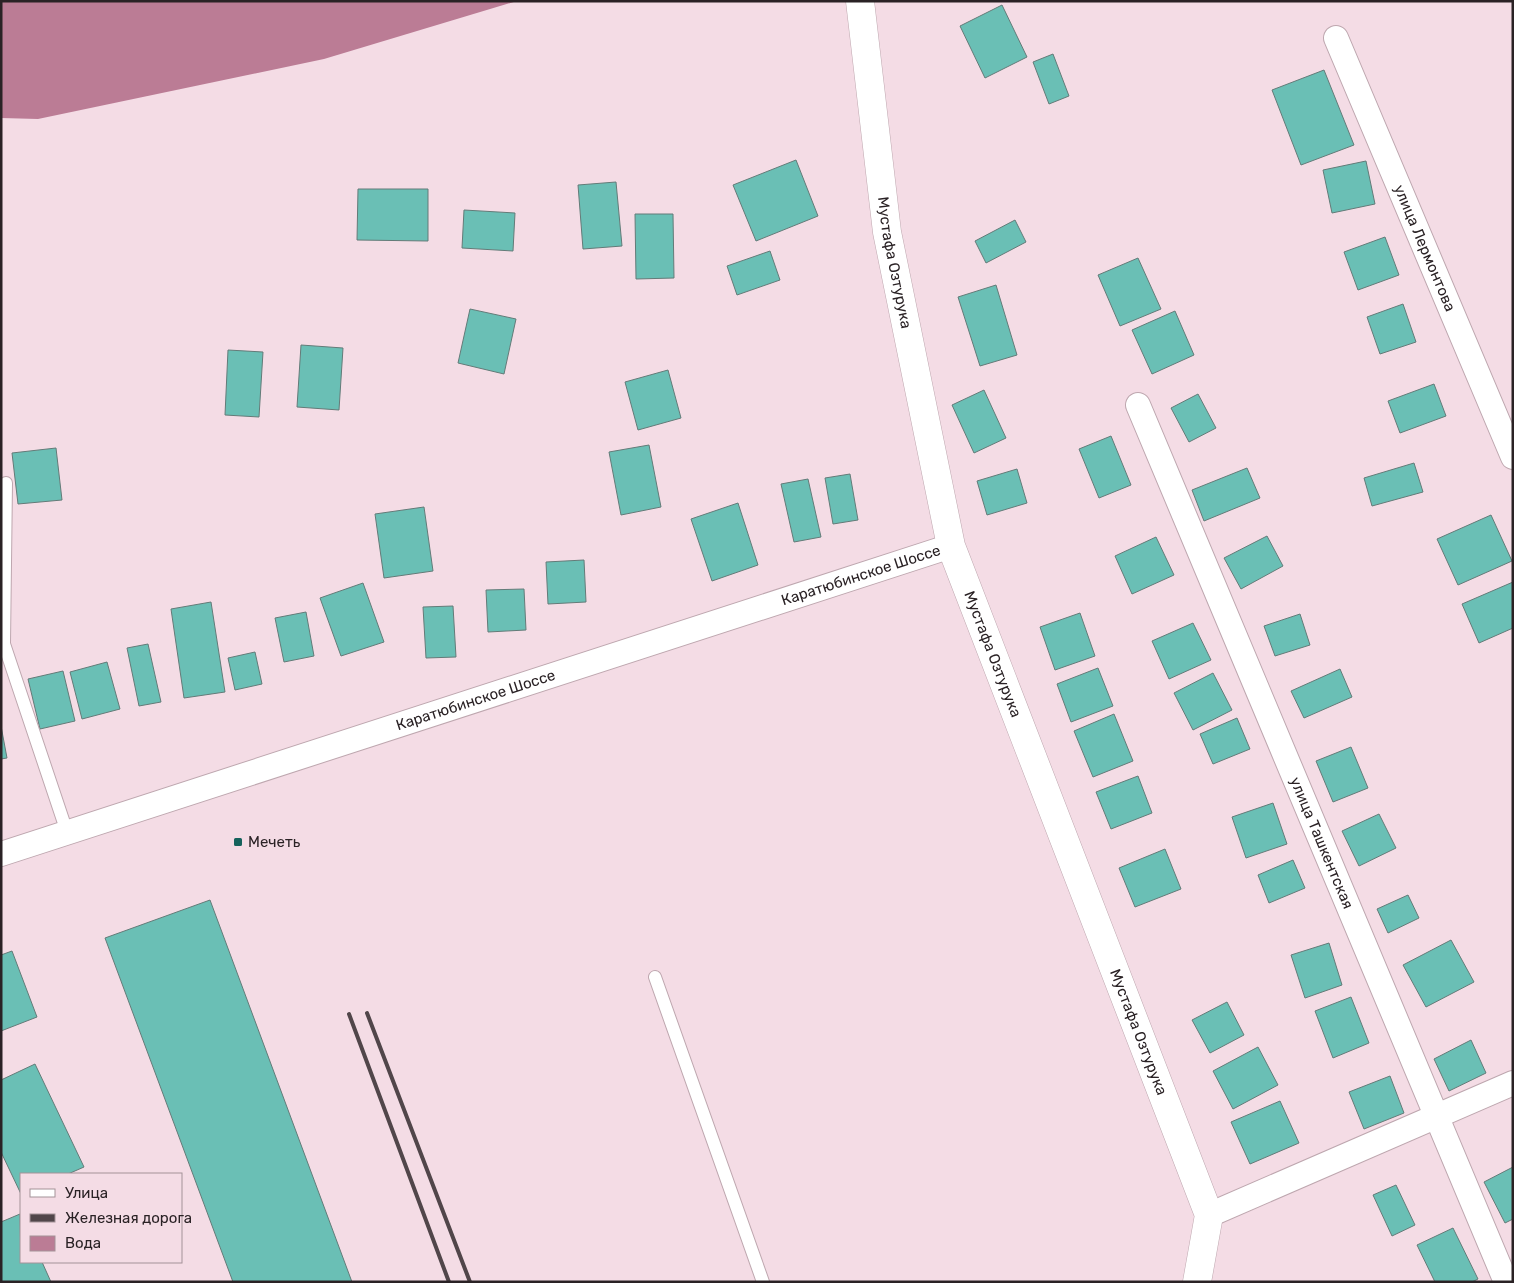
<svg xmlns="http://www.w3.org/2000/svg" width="1514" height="1283" viewBox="0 0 1514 1283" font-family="Rubik,sans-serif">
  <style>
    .water { fill: #bb7c95 }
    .building { fill: #6abfb5; stroke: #637b78 }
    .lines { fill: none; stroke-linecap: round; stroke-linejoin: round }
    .service-casing { stroke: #bea7af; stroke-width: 14 }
    .minor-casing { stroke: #bea7af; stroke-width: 26 }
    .tertiary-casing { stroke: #bea7af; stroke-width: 29 }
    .service { stroke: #fff; stroke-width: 12 }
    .minor { stroke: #fff; stroke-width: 24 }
    .tertiary { stroke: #fff; stroke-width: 28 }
    .rail { stroke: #51464a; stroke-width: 4 }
    .poi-dot { fill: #15625c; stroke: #f4dce5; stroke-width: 2 }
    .labels { text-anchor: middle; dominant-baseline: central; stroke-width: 5; stroke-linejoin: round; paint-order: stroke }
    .street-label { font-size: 15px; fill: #2a2225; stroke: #f4dce5 }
    .poi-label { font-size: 15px; fill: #2a2225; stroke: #f4dce5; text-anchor: start }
  </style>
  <rect width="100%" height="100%" fill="#f4dce5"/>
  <path class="water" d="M1,1H517L324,59L38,119L1,118Z"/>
  <path class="building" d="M1002,5L1027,57L985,78L960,26Z
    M1053,54L1069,96L1049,104L1033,62Z
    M1324,70L1354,145L1301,165L1272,90Z
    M796,160L818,216L756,241L733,185Z
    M1366,161L1375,204L1332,213L1323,170Z
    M616,182L622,246L583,249L578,185Z
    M358,189H428V241L357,240Z
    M464,210L515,213L513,251L462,248Z
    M635,214H673L674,278L636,279Z
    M1015,220L1026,242L986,263L975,241Z
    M1385,237L1399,275L1358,290L1344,252Z
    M770,251L780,280L737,295L727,266Z
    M1138,258L1161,309L1120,326L1098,275Z
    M996,285L1017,355L980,366L958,297Z
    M1403,304L1416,342L1380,354L1367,317Z
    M470,309L516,319L504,374L458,363Z
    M1175,311L1194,355L1152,374L1132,330Z
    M301,345L343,348L339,410L297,407Z
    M228,350L263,352L259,417L225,415Z
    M668,370L681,418L638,430L625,382Z
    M1434,384L1446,416L1400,433L1388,401Z
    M984,390L1006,438L974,453L952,405Z
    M1198,394L1216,428L1189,442L1171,408Z
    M1111,436L1131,485L1099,498L1079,449Z
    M649,445L661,507L621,515L609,452Z
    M56,448L62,500L18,504L12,453Z
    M1414,463L1423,492L1372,506L1364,478Z
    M1247,468L1260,498L1204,521L1192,490Z
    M1017,469L1027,503L987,515L977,481Z
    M850,474L858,520L833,524L825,478Z
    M808,479L821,537L794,542L781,484Z
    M738,503L758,565L712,581L691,519Z
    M424,507L433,571L384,578L375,514Z
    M1491,515L1512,561L1458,585L1437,539Z
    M1267,536L1283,566L1241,589L1224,558Z
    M1156,537L1174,575L1132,594L1115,556Z
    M584,560L586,602L548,604L546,562Z
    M1513,582V628L1479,643L1462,604Z
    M363,583L384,642L341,656L320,598Z
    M524,589L526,630L488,632L486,590Z
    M211,602L225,692L184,698L171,609Z
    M453,606L456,657L426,658L423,607Z
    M306,612L314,656L284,662L275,618Z
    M1080,613L1095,656L1055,670L1040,627Z
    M1300,614L1310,645L1275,656L1264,626Z
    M1193,623L1211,660L1169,679L1152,641Z
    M148,644L161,702L139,706L127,648Z
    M255,652L262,684L235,690L228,658Z
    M107,662L120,709L82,719L70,672Z
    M1098,668L1113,706L1071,722L1057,684Z
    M1340,669L1352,697L1304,718L1291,691Z
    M63,671L75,721L40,729L28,679Z
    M1213,673L1232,710L1193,730L1174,693Z
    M1114,714L1133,761L1093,777L1074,731Z
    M1237,718L1250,749L1213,764L1200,734Z
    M1,726L7,758L1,759Z
    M1351,747L1368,788L1333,802L1316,761Z
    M1138,776L1152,813L1111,829L1096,792Z
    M1273,803L1287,844L1246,858L1232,817Z
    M1379,814L1396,848L1359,866L1342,831Z
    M1165,849L1181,889L1135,907L1119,868Z
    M1293,860L1305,888L1269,903L1258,875Z
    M1408,895L1419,918L1388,933L1377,909Z
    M210,900L352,1282H233L105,938Z
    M1451,940L1474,982L1426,1007L1403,965Z
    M1329,943L1342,985L1305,998L1291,955Z
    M12,951L37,1017L1,1031V955Z
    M1351,997L1369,1043L1333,1058L1315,1011Z
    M1227,1002L1244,1035L1210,1053L1192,1020Z
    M1471,1040L1486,1073L1449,1091L1434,1059Z
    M1258,1047L1278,1085L1233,1109L1213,1071Z
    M35,1064L84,1167L68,1174H21V1194L1,1152V1080Z
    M1390,1076L1404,1113L1364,1129L1349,1092Z
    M1280,1101L1299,1143L1250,1164L1231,1122Z
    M1513,1167V1219L1505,1223L1484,1182Z
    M1396,1185L1415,1225L1392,1236L1373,1195Z
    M20,1214L21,1262H42L51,1282H1V1222Z
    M1453,1228L1478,1279L1472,1282H1435L1417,1245Z"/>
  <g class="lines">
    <g class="service-casing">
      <path id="service" d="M6,483L4,644L67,832
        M655,977L763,1282"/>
    </g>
    <g class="minor-casing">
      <g id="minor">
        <path id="s1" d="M1336,38L1513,457"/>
        <path id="s2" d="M1138,405L1506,1282"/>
        <path id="s3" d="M1,854L951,546"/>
        <path d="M1209,1215L1513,1083"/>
      </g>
    </g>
    <g class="tertiary-casing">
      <g id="tertiary">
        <path id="s4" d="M860,1L887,232L951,546L1209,1215L1197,1282"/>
      </g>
    </g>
    <use href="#service" class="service"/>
    <use href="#minor" class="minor"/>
    <use href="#tertiary" class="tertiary"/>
    <path class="rail" d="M367,1013L470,1282
      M349,1014L449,1282"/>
  </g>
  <rect class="poi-dot" x="233" y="837" width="10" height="10" rx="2.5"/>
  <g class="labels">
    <g class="street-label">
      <text stroke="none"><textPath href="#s1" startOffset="228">улица Лермонтова</textPath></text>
      <text stroke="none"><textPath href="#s4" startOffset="264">Мустафа Озтурука</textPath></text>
      <text stroke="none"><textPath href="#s3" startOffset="904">Каратюбинское Шоссе</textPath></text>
      <text stroke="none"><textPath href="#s4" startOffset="669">Мустафа Озтурука</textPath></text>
      <text stroke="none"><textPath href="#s3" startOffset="499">Каратюбинское Шоссе</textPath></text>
      <text stroke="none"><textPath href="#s2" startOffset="475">улица Ташкентская</textPath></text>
      <text stroke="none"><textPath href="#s4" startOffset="1074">Мустафа Озтурука</textPath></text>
    </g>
    <g class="poi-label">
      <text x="248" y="842">Мечеть</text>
    </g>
  </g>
  <rect width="1514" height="1283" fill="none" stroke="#2a2225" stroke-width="5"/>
  <rect x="20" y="1173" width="162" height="90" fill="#f4dce5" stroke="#a39298"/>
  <rect x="30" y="1189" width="25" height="8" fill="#ffffff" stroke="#a39298"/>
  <text x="65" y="1198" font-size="15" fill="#2a2225">Улица</text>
  <rect x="30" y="1214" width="25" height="8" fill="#51464a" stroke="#a39298"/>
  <text x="65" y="1223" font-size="15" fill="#2a2225">Железная дорога</text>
  <rect x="30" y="1236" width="25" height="15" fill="#bb7c95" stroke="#a39298"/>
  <text x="65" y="1248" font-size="15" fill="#2a2225">Вода</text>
</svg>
